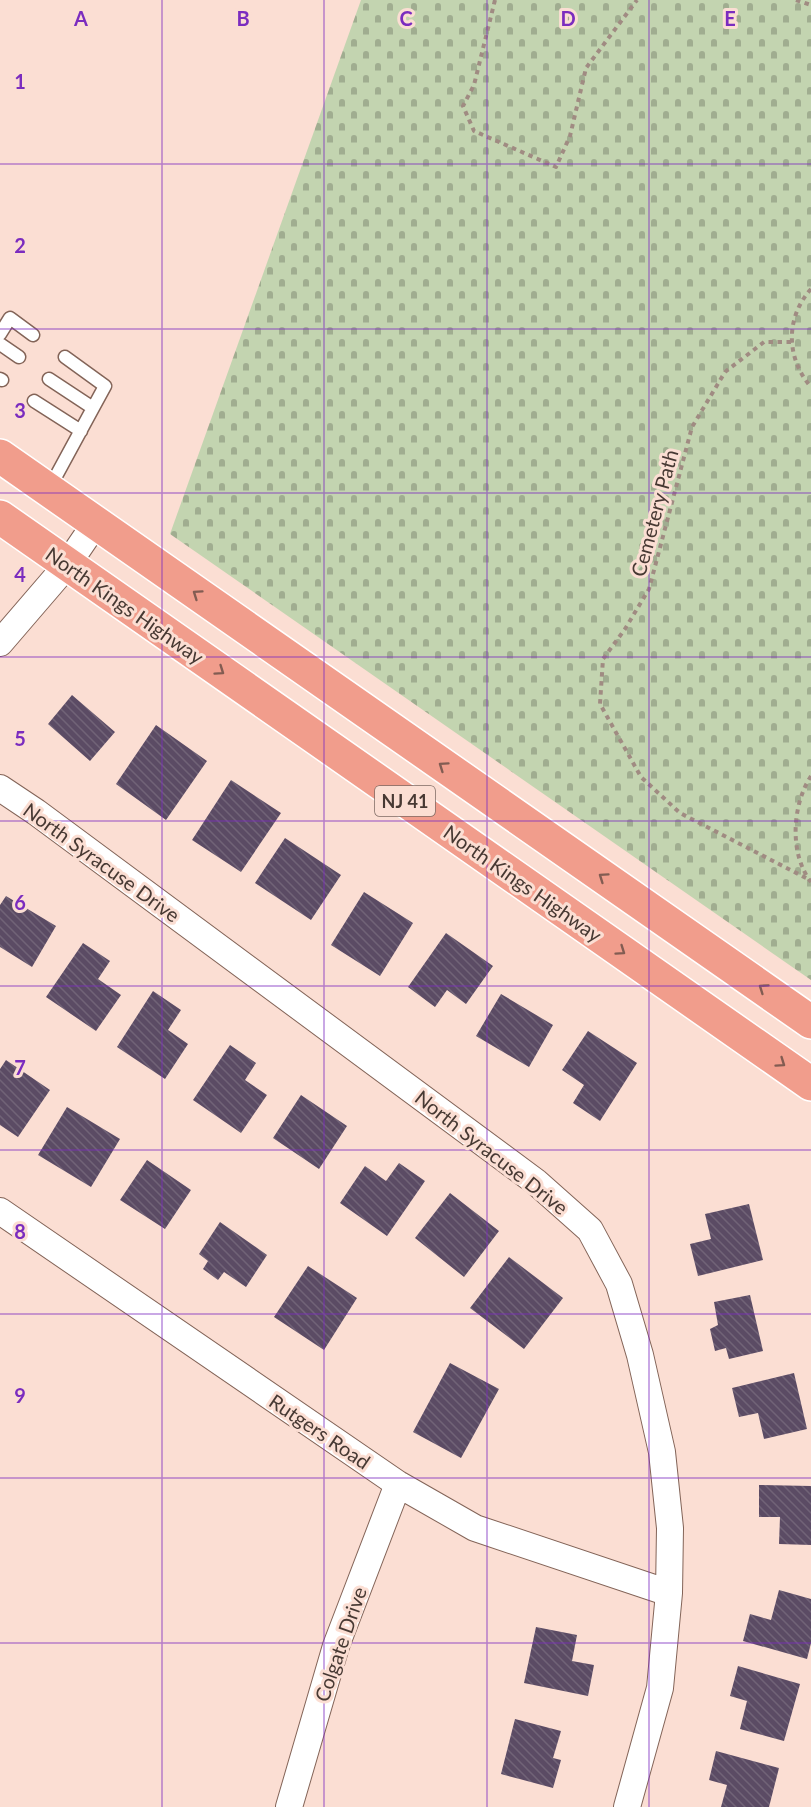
<svg xmlns="http://www.w3.org/2000/svg" width="811" height="1807" viewBox="0 0 811 1807" font-family="Lato,sans-serif">
  <style>
    .cemetery { fill: url(#cemetery-stones) }
    .building { fill: url(#building-back-hatch) }
    .lines { fill: none; stroke-linecap: round; stroke-linejoin: round }
    .service-casing { stroke: #836458; stroke-width: 15 }
    .minor-casing { stroke: #836458; stroke-width: 28 }
    .primary-casing { stroke: #fff; stroke-width: 36 }
    .path { stroke: #a08b82; stroke-width: 4; stroke-dasharray: 4.5 4.5; stroke-linecap: butt }
    .service { stroke: #fff; stroke-width: 12 }
    .minor { stroke: #fff; stroke-width: 26 }
    .primary { stroke: #f19d8c; stroke-width: 33 }
    .oneway { stroke: #825c52 }
    .grid { fill: none; stroke: #7b2cbf; stroke-width: 1.5; stroke-opacity: 0.55 }
    .labels { text-anchor: middle; dominant-baseline: central; stroke-width: 6; stroke-linejoin: round; paint-order: stroke }
    .shield { fill: #fbded3; stroke: #7d6a63; stroke-width: 1.5 }
    .shield-label { font-size: 18px; font-weight: bold; fill: #473933 }
    .street-label { font-size: 20px; fill: #473933; stroke: #fbded3 }
    .grid-label { font-size: 20px; text-anchor: middle; font-weight: bold; fill: #7b2cbf; stroke: #fbded3; stroke-width: 6; stroke-linejoin: round; paint-order: stroke }
  </style>
  <defs>
    <pattern id="cemetery-stones" width="16" height="16" patternUnits="userSpaceOnUse" patternTransform="scale(1.5)"><rect width="16" height="16" fill="#c3d4b0"/><path d="M2 7V4a2 2 0 0 1 4 0v3zM10 15v-3a2 2 0 0 1 4 0v3z" fill="#a0ad90"/></pattern>
    <pattern id="building-back-hatch" width="6" height="6" patternUnits="userSpaceOnUse" patternTransform="scale(1.5)"><rect width="6" height="6" fill="#5b4b64"/><path d="M-1 5l2 2M0 0l6 6M5-1l2 2" fill="none" stroke="#716377"/></pattern>
  </defs>
  <rect width="100%" height="100%" fill="#fbded3"/>
  <path class="cemetery" d="M361,0H811V980L170,534Z"/>
  <path class="building" d="M72,695L115,732L90,761L48,724Z
    M156,725L207,761L166,820L116,784Z
    M231,780L281,813L241,872L192,840Z
    M285,838L341,875L311,920L255,883Z
    M364,892L413,923L380,976L331,945Z
    M6,896L56,926L32,967L0,947V905Z
    M446,933L493,966L466,1004L447,990L435,1007L408,987Z
    M83,943L110,961L98,979L121,995L96,1031L46,997Z
    M153,991L181,1010L168,1030L188,1044L165,1079L117,1047Z
    M501,994L553,1025L529,1067L476,1036Z
    M588,1031L637,1063L600,1121L573,1103L584,1085L562,1070Z
    M230,1045L256,1063L245,1080L267,1095L241,1133L193,1100Z
    M6,1060L50,1090L18,1137L0,1125V1069Z
    M301,1095L347,1126L319,1169L273,1138Z
    M67,1107L120,1139L91,1187L38,1155Z
    M147,1160L191,1190L165,1229L120,1200Z
    M399,1163L425,1181L387,1236L340,1203L365,1166L386,1181Z
    M450,1193L499,1231L464,1277L415,1238Z
    M749,1204L763,1260L698,1276L690,1244L711,1239L705,1214Z
    M220,1222L267,1255L246,1287L224,1272L218,1280L203,1269L208,1261L199,1254Z
    M509,1257L563,1298L524,1349L470,1308Z
    M308,1266L357,1298L324,1350L274,1317Z
    M750,1295L763,1351L729,1359L726,1348L715,1351L710,1329L718,1325L714,1302Z
    M450,1363L499,1389L461,1458L413,1432Z
    M794,1373L807,1429L764,1439L758,1413L739,1417L732,1388Z
    M759,1485L811,1486V1545L779,1544L780,1517H759Z
    M779,1590L811,1599V1643L807,1659L743,1641L750,1614L771,1620Z
    M536,1627L577,1635L572,1661L594,1665L588,1696L524,1683Z
    M738,1666L800,1684L784,1741L740,1729L747,1701L730,1696Z
    M515,1719L561,1731L553,1758L561,1760L553,1788L501,1774Z
    M716,1751L779,1768L769,1807H721L727,1785L709,1780Z"/>
  <g class="lines">
    <g class="service-casing">
      <path id="service" d="M0,334L10,318L33,335
        M0,344L19,357
        M65,357L105,386L93,408
        M0,379L2,380
        M34,401L81,431
        M49,489L93,408L49,379"/>
    </g>
    <g class="minor-casing">
      <path id="minor" d="M0,643L67,565L95,524
        M0,788L36,812L536,1182L590,1230L619,1284L640,1355L662,1452L670,1528L669,1593L660,1688L627,1807
        M0,1211L398,1484L475,1528L669,1593
        M289,1807L336,1646L398,1484"/>
    </g>
    <g class="primary-casing">
      <path id="primary" d="M0,456L811,1022
        M0,517L811,1084"/>
    </g>
    <path class="path" d="M495,0L474,85L463,106L474,131L556,167L570,136L586,68L637,0
      M796,0L811,5
      M811,289C785,318 786,358 811,387
      M791,342H764L725,372L692,427L649,589L625,629L603,659L600,704L641,777L680,813L808,879
      M811,776C792,805 789,854 811,882"/>
    <use href="#service" class="service"/>
    <use href="#minor" class="minor"/>
    <use href="#primary" class="primary"/>
  </g>
  <defs><path id="oneway-chevron" d="M-2-3.5L2.5 0L-2 3.5" fill="none" stroke-width="1.6" stroke-linecap="round" stroke-linejoin="round" transform="scale(1.5)"/></defs>
  <g class="oneway">
    <use href="#oneway-chevron" transform="translate(197 594) rotate(-145)"/>
    <use href="#oneway-chevron" transform="translate(220 671) rotate(35)"/>
    <use href="#oneway-chevron" transform="translate(443 766) rotate(-145)"/>
    <use href="#oneway-chevron" transform="translate(603 877) rotate(-145)"/>
    <use href="#oneway-chevron" transform="translate(621 951) rotate(35)"/>
    <use href="#oneway-chevron" transform="translate(763 988) rotate(-145)"/>
    <use href="#oneway-chevron" transform="translate(781 1063) rotate(35)"/>
  </g>
  <path class="grid" d="M162,0V1807M324,0V1807M487,0V1807M649,0V1807M0,164H811M0,329H811M0,493H811M0,657H811M0,821H811M0,986H811M0,1150H811M0,1314H811M0,1478H811M0,1643H811"/>
  <g class="labels">
    <rect class="shield" x="375" y="786" width="60" height="30" rx="4.5"/>
    <g class="shield-label">
      <text x="405" y="801">NJ 41</text>
    </g>
    <g class="street-label">
      <text transform="translate(654 513) rotate(-75)">Cemetery Path</text>
      <text transform="translate(125 605) rotate(35)">North Kings Highway</text>
      <text transform="translate(102 862) rotate(36)">North Syracuse Drive</text>
      <text transform="translate(523 883) rotate(35)">North Kings Highway</text>
      <text transform="translate(492 1152) rotate(38)">North Syracuse Drive</text>
      <text transform="translate(320 1431) rotate(34)">Rutgers Road</text>
      <text transform="translate(340 1644) rotate(-71)">Colgate Drive</text>
    </g>
  </g>
  <g class="grid-label">
    <text x="81" y="26">A</text>
    <text x="243" y="26">B</text>
    <text x="406" y="26">C</text>
    <text x="568" y="26">D</text>
    <text x="730" y="26">E</text>
    <text x="20" y="89">1</text>
    <text x="20" y="253">2</text>
    <text x="20" y="418">3</text>
    <text x="20" y="582">4</text>
    <text x="20" y="746">5</text>
    <text x="20" y="910">6</text>
    <text x="20" y="1075">7</text>
    <text x="20" y="1239">8</text>
    <text x="20" y="1403">9</text>
  </g>
</svg>
